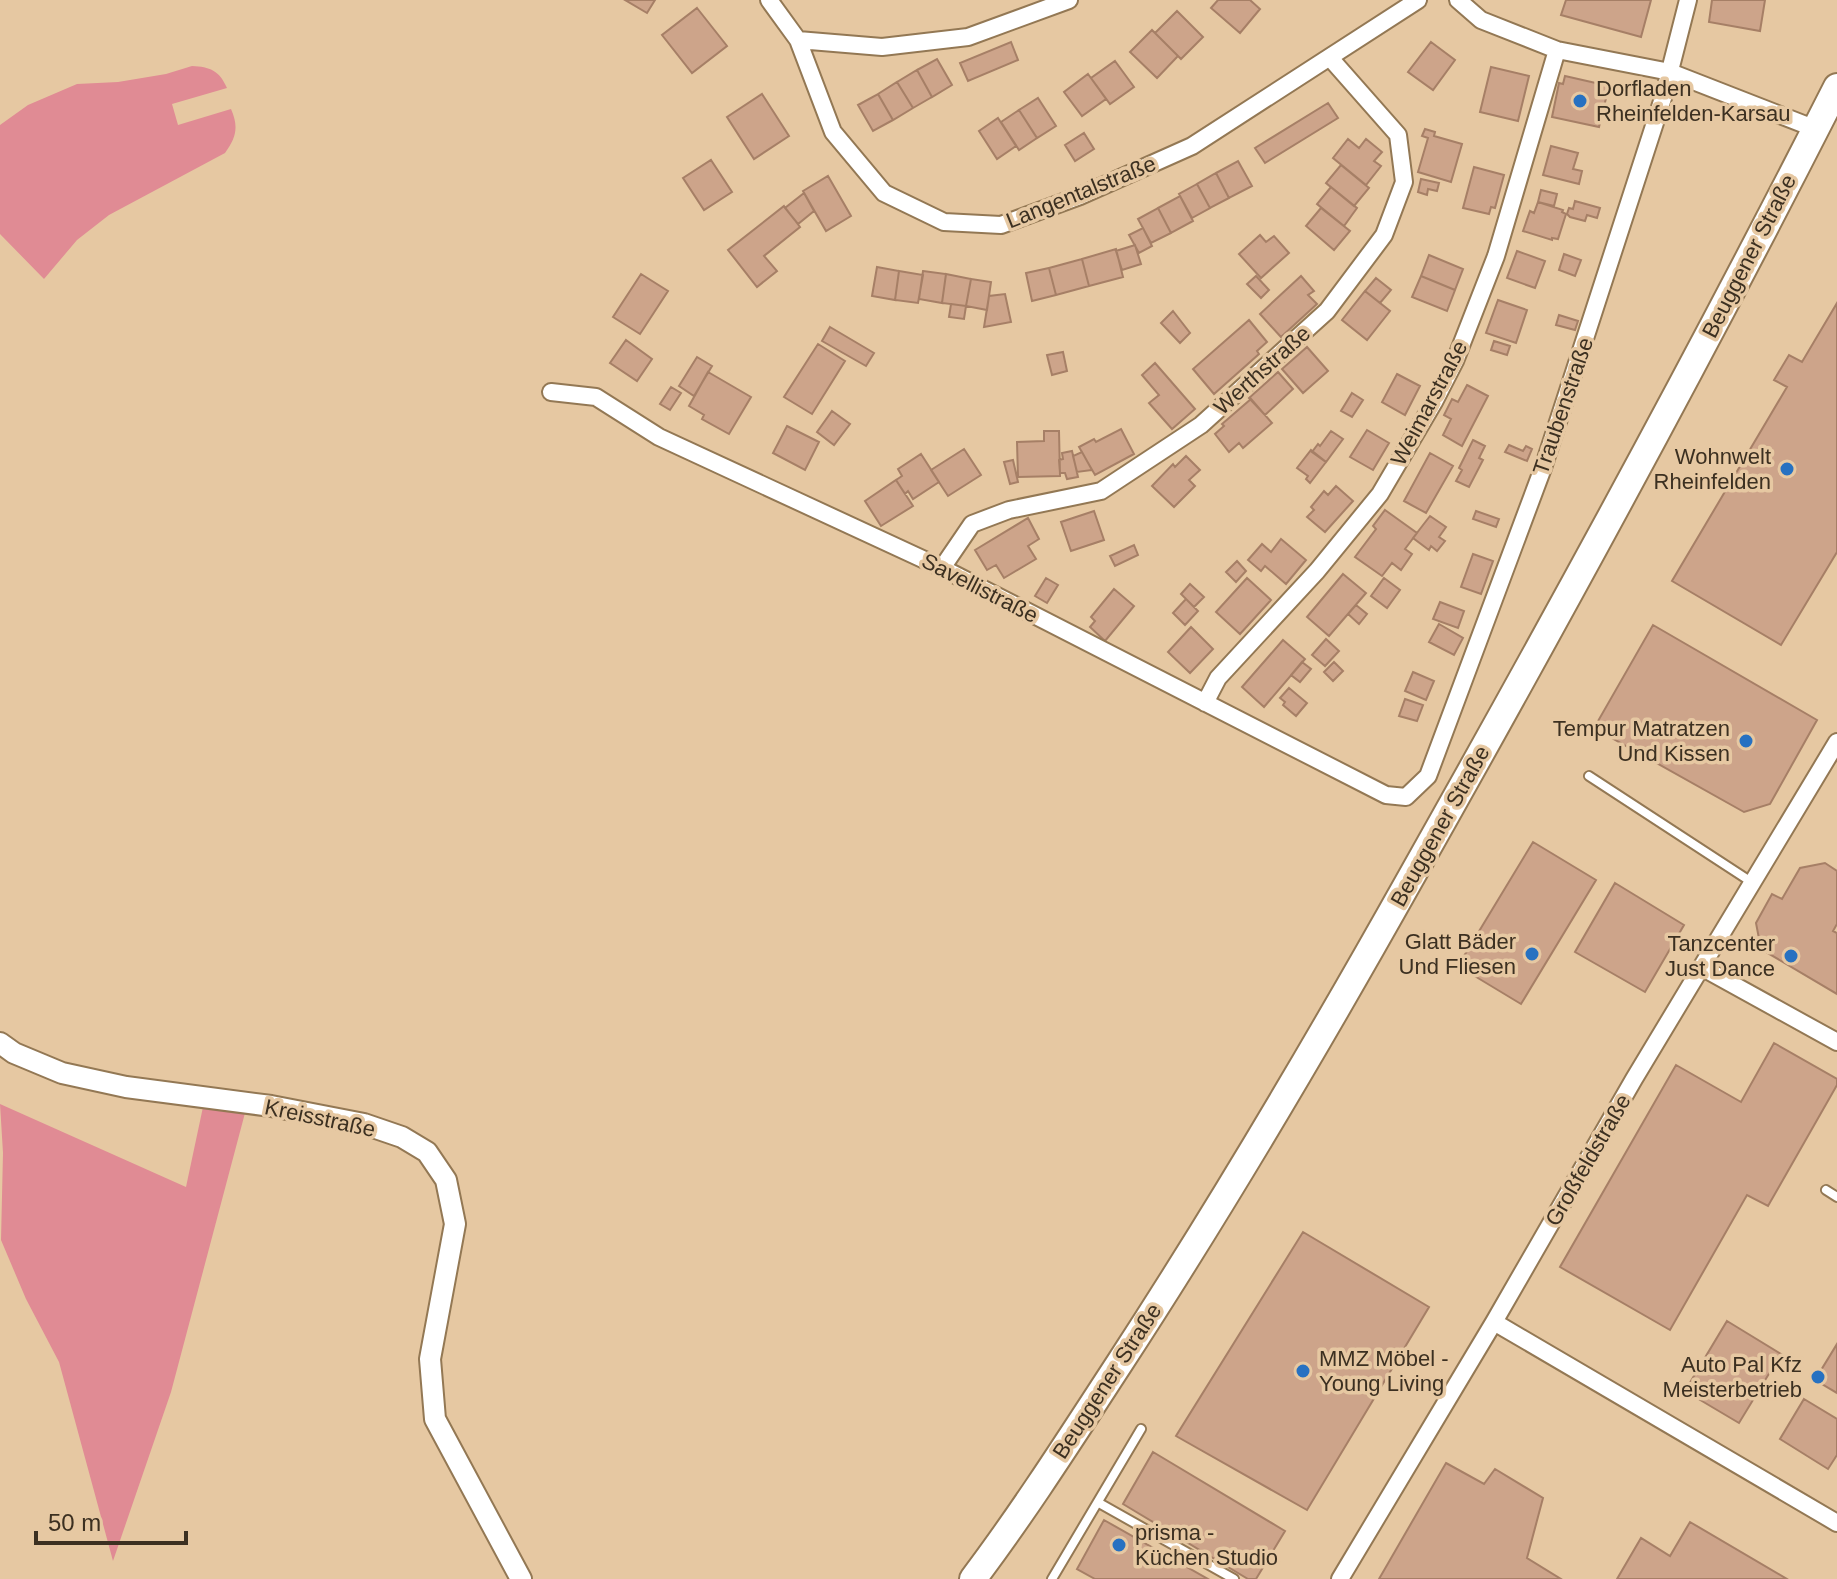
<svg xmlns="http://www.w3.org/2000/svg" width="1837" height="1579" viewBox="0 0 1837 1579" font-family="Arial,sans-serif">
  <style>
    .green { fill: #e08b94 }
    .building { fill: #cda48a; stroke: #a67f66; stroke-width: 2 }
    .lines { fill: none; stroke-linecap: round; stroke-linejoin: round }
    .service-casing { stroke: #937854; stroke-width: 12 }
    .minor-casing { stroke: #937854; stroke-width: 20 }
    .tertiary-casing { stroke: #937854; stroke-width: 24 }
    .primary-casing { stroke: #937854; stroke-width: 30 }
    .service { stroke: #fff; stroke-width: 8 }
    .minor { stroke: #fff; stroke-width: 16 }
    .tertiary { stroke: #fff; stroke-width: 20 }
    .primary { stroke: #fff; stroke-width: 26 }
    .poi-dot { fill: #2771c1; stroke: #e6c8a2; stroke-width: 3 }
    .labels { text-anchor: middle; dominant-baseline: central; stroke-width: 7; stroke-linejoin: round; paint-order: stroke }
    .poi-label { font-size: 22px; fill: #3c3021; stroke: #e6c8a2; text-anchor: end }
    .street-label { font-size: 22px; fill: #3c3021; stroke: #e6c8a2 }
  </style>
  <rect width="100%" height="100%" fill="#e6c8a2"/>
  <path class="green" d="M192,66C210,67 219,70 227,88L172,104L178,125L231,109C239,127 236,138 225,153L109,215L77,240L44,279L0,234V125L28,105L77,84L118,82L166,74Z
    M0,1104L186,1187L203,1107L245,1113L171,1392L113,1561L59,1362L26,1299L1,1240L3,1153Z"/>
  <path class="building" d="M625,0H655L647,13Z
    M1218,0H1250L1260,9L1240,33L1211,8Z
    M1566,0H1651L1641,37L1561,15Z
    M1712,0H1765L1760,31L1709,22Z
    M697,8L727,46L692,73L662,35Z
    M1177,11L1203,37L1181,59L1155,33Z
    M1152,30L1178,56L1157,78L1130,52Z
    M1011,42L1018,60L968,81L960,63Z
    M1431,42L1455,60L1433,90L1408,72Z
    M937,59L952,85L932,97L917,70Z
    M1115,61L1134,87L1110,104L1091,78Z
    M1491,67L1529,76L1518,121L1480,112Z
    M917,70L932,97L913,108L897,82Z
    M1088,74L1106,99L1082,116L1064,92Z
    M1565,76L1609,86L1599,127L1552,117L1559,83L1563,84Z
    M897,82L913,108L893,120L878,94Z
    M762,94L789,136L754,159L727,117Z
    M878,94L893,120L873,131L858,105Z
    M1038,98L1056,126L1037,138L1019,110Z
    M1328,103L1338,118L1265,163L1255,148Z
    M1019,110L1037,138L1019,150L1001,122Z
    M998,118L1016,146L997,159L979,131Z
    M1425,129L1435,132L1434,136L1462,144L1451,182L1418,172L1428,138L1422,136Z
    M1084,133L1094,149L1075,161L1065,145Z
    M1348,139L1359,148L1366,139L1382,152L1374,161L1381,166L1366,185L1333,158Z
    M1551,146L1578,153L1573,169L1582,171L1579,184L1543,175Z
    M711,160L732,192L704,210L683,178Z
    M1238,161L1252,186L1229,198L1216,173Z
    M1341,165L1369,188L1354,206L1326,183Z
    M1474,167L1504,175L1495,208L1491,207L1489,214L1463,208Z
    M1216,173L1229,198L1210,208L1197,184Z
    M828,176L851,216L826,231L803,191Z
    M1421,179L1439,183L1437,191L1428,189L1427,195L1418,192Z
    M1197,184L1210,208L1192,218L1179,194Z
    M1331,187L1357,208L1344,226L1317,204Z
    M1541,190L1557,194L1554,206L1538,202Z
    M804,193L814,211L798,224L785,208Z
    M1180,196L1193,221L1171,233L1158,208Z
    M1575,201L1600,208L1597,218L1587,215L1585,221L1570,217L1567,214L1569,208L1573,209Z
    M1538,202L1563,210L1562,212L1566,214L1558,239L1552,238V240L1523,231L1530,211L1534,213Z
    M784,206L800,227L764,256L777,271L757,287L728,250Z
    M1158,208L1171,233L1151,243L1138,219Z
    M1321,208L1350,231L1334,250L1306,226Z
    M1143,228L1152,246L1139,253L1129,235Z
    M1260,235L1266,242L1274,236L1289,253L1261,278L1239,254Z
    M1135,245L1141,264L1122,270L1116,251Z
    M1116,249L1123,277L1089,286L1082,259Z
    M1517,251L1545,261L1535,288L1507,278Z
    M1564,254L1581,260L1575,276L1559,270Z
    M1429,255L1463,269L1455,290L1421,276Z
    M1082,259L1089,286L1056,295L1049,268Z
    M877,267L899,271L895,300L872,296Z
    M1049,268L1056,295L1032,301L1026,273Z
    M899,271L923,275L918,303L895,300Z
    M923,271L946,274L942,303L919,299Z
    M641,274L668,291L640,334L613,317Z
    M946,274L971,279L966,306L942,303Z
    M1256,276L1269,290L1261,298L1247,284Z
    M1301,276L1314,291L1308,295L1317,304L1281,337L1260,314Z
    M1421,276L1455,290L1447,311L1412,297Z
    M1376,278L1391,290L1380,303L1365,291Z
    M971,279L991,282L987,310L966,306Z
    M1365,291L1390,311L1367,340L1342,320Z
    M1005,294L1011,322L984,327L989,296Z
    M1498,300L1527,310L1516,343L1486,333Z
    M1837,303V552L1781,645L1672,581L1787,387L1774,380L1789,355L1802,362Z
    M951,304L966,306L964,319L949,317Z
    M1173,311L1190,333L1180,343L1161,323Z
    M1559,315L1578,321L1575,330L1556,325Z
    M1249,320L1267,342L1257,351L1259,354L1214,394L1193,369Z
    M830,327L874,353L866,366L822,341Z
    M626,340L652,359L637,381L610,363Z
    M1494,341L1510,346L1507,355L1491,350Z
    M818,344L845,361L812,414L784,397Z
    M1307,347L1328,371L1303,393L1282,369Z
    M1063,352L1067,371L1052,375L1047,355Z
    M697,357L712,366L694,396L679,386Z
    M1155,363L1195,409L1172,429L1149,403L1159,395L1142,375Z
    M708,372L751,397L729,434L702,419L704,415L689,406Z
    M1278,372L1293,389L1265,415L1249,398Z
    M1397,374L1420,386L1405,415L1382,402Z
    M1467,385L1488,396L1462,446L1443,435L1451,419L1444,415L1452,399L1458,402Z
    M671,387L681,393L670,410L660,404Z
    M1352,393L1363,400L1352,417L1341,411Z
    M1251,399L1272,423L1243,448L1239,443L1229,452L1215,434L1224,426L1222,424Z
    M832,411L850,424L834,445L817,432Z
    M787,426L819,442L805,470L773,453Z
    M1121,429L1134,454L1095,475L1079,447L1094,439L1096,442Z
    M1367,430L1389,443L1373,470L1350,457Z
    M1044,431H1059L1060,476L1018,477L1017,442L1044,441Z
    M1331,431L1343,439L1326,462L1312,452L1318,444L1320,446Z
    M1473,440L1485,446L1479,458L1483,460L1469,487L1456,481L1462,470L1459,468Z
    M1509,445L1523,451L1526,446L1532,449L1527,461L1505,452Z
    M964,449L981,475L948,496L931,470Z
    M1311,450L1326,462L1310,483L1306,479L1308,476L1297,468Z
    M1072,451L1078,477L1067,479L1065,473H1060L1059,460L1063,459L1062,453Z
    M1082,452L1092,470L1077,472L1073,456Z
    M1430,453L1453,466L1426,513L1404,501Z
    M921,454L939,482L913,499L908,491L905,494L896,480L902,476L898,469Z
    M1186,456L1200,470L1189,480L1195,486L1174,507L1152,486L1173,464L1175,467Z
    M1013,460L1018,482L1010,484L1004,462Z
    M896,480L913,506L881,526L865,501Z
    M1336,486L1353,501L1325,532L1307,517L1314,510L1311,507L1324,491L1328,495Z
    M1385,510L1417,533L1405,549L1412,554L1401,570L1392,563L1382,576L1355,557L1376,529L1373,526Z
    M1094,511L1104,540L1071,551L1061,522Z
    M1476,511L1499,519L1496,527L1473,519Z
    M1430,516L1446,527L1439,537L1445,541L1437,551L1431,546L1429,550L1413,538Z
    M1028,518L1039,539L1028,546L1036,559L1004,578L996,565L987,570L975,550Z
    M1281,539L1306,560L1286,584L1265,566L1261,571L1248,560L1262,544L1271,552Z
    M1134,545L1138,555L1115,566L1110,556Z
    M1473,554L1493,561L1481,594L1461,587Z
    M1237,561L1246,571L1236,582L1226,572Z
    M1343,574L1366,593L1329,636L1307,617Z
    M1046,578L1058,585L1047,603L1035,596Z
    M1247,578L1271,600L1240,634L1216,612Z
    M1384,578L1400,590L1387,608L1371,596Z
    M1190,584L1204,597L1194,607L1181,594Z
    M1114,589L1134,606L1105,641L1090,627L1095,621L1091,617Z
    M1186,599L1198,611L1185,625L1173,613Z
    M1440,602L1464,611L1458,628L1433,619Z
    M1356,605L1367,614L1359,624L1348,614Z
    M1439,624L1463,638L1454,655L1429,642Z
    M1653,625L1817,720L1770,804L1744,812L1594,728Z
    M1191,627L1213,649L1190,673L1168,652Z
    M1326,639L1339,651L1325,666L1312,655Z
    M1283,640L1305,659L1264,707L1242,687Z
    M1302,662L1311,669L1300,682L1291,675Z
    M1334,662L1343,671L1333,681L1324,672Z
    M1413,672L1434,681L1426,700L1405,691Z
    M1289,688L1307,703L1296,716L1283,705L1285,702L1280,698Z
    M1405,699L1423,705L1417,721L1399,716Z
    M1533,842L1596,880L1521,1004L1458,966Z
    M1825,863L1837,871V924L1833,931L1837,933V994L1761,949L1756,923L1772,894L1782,899L1800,868Z
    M1615,883L1684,925L1645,992L1575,952Z
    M1774,1043L1837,1079V1085L1768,1206L1747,1195L1670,1330L1560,1267L1676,1065L1741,1102Z
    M1303,1232L1429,1307L1307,1510L1176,1436Z
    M1727,1321L1781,1354L1739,1423L1685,1391Z
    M1837,1344V1393L1815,1380Z
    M1804,1399L1837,1419V1455L1828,1469L1780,1439Z
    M1153,1452L1285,1531L1256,1579H1248L1123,1504Z
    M1446,1463L1484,1484L1495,1469L1543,1498L1527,1558L1561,1579H1379Z
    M1104,1520L1208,1579H1095L1077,1569Z
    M1690,1522L1787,1579H1617L1641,1538L1670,1556Z"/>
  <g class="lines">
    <g class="service-casing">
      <path id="service" d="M1589,776L1753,883
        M1826,1190L1837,1197
        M1099,1503L1234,1579
        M1052,1579L1141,1429"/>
    </g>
    <g class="minor-casing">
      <path id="minor" d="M769,0L798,40L833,132L884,193L944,222L1001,225L1080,196L1192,146L1418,0
        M1458,0L1481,20L1557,50L1670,72L1816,129
        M798,40L882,47L968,37L1069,0
        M551,392L596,397L659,437L942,568L1386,795L1406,797L1428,776L1543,468L1663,98L1688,0
        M942,568L972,524L1009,510L1101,491L1201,425L1327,311L1384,235L1404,182L1398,135L1331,59
        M1205,703L1218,678L1317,571L1380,494L1434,402L1455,361L1496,256L1557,50
        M1703,968L1837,1042
        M1494,1322L1837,1523
        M1340,1579L1494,1322L1634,1079L1837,742"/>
    </g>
    <g class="tertiary-casing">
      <path id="tertiary" d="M0,1043L14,1053L62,1073L126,1087L271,1106L364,1124L402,1137L427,1152L446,1180L455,1224L430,1359L435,1419L521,1579"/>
    </g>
    <g class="primary-casing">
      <path id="primary" d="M973,1579C1025,1510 1072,1436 1119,1364C1222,1206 1317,1045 1409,881C1557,619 1701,355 1837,87"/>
    </g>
    <use href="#service" class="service"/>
    <use href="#minor" class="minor"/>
    <use href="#tertiary" class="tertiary"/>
    <use href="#primary" class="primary"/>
  </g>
  <g class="poi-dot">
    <circle cx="1580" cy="101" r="8"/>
    <circle cx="1787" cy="469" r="8"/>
    <circle cx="1746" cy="741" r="8"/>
    <circle cx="1532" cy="954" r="8"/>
    <circle cx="1791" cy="956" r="8"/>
    <circle cx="1303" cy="1371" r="8"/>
    <circle cx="1818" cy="1377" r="8"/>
    <circle cx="1119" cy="1545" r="8"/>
  </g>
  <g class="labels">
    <g class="poi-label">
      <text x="1596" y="88" text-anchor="start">Dorfladen<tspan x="1596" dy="25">Rheinfelden-Karsau</tspan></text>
      <text x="1771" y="456">Wohnwelt<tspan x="1771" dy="25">Rheinfelden</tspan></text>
      <text x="1730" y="728">Tempur Matratzen<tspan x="1730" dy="25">Und Kissen</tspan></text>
      <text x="1516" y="941">Glatt Bäder<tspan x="1516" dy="25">Und Fliesen</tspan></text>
      <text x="1775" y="943">Tanzcenter<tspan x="1775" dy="25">Just Dance</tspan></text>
      <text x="1319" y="1358" text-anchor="start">MMZ Möbel -<tspan x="1319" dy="25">Young Living</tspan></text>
      <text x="1802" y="1364">Auto Pal Kfz<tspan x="1802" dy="25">Meisterbetrieb</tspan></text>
      <text x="1135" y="1532" text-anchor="start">prisma -<tspan x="1135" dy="25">Küchen Studio</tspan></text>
    </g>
    <g class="street-label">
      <text transform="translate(1081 192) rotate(-22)">Langentalstraße</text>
      <text transform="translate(1749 256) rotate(-63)">Beuggener Straße</text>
      <text transform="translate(1262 370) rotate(-42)">Werthstraße</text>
      <text transform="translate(1429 403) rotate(-62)">Weimarstraße</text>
      <text transform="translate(1563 406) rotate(-71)">Traubenstraße</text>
      <text transform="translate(980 588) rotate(27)">Savellistraße</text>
      <text transform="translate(1440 826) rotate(-61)">Beuggener Straße</text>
      <text transform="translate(320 1118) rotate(12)">Kreisstraße</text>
      <text transform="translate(1588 1160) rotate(-60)">Großfeldstraße</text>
      <text transform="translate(1107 1381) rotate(-57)">Beuggener Straße</text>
    </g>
  </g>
  <path d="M36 1531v12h150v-12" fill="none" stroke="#3c3021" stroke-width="4"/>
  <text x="48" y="1531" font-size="24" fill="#3c3021" stroke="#e6c8a2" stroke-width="6" paint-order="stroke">50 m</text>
</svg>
